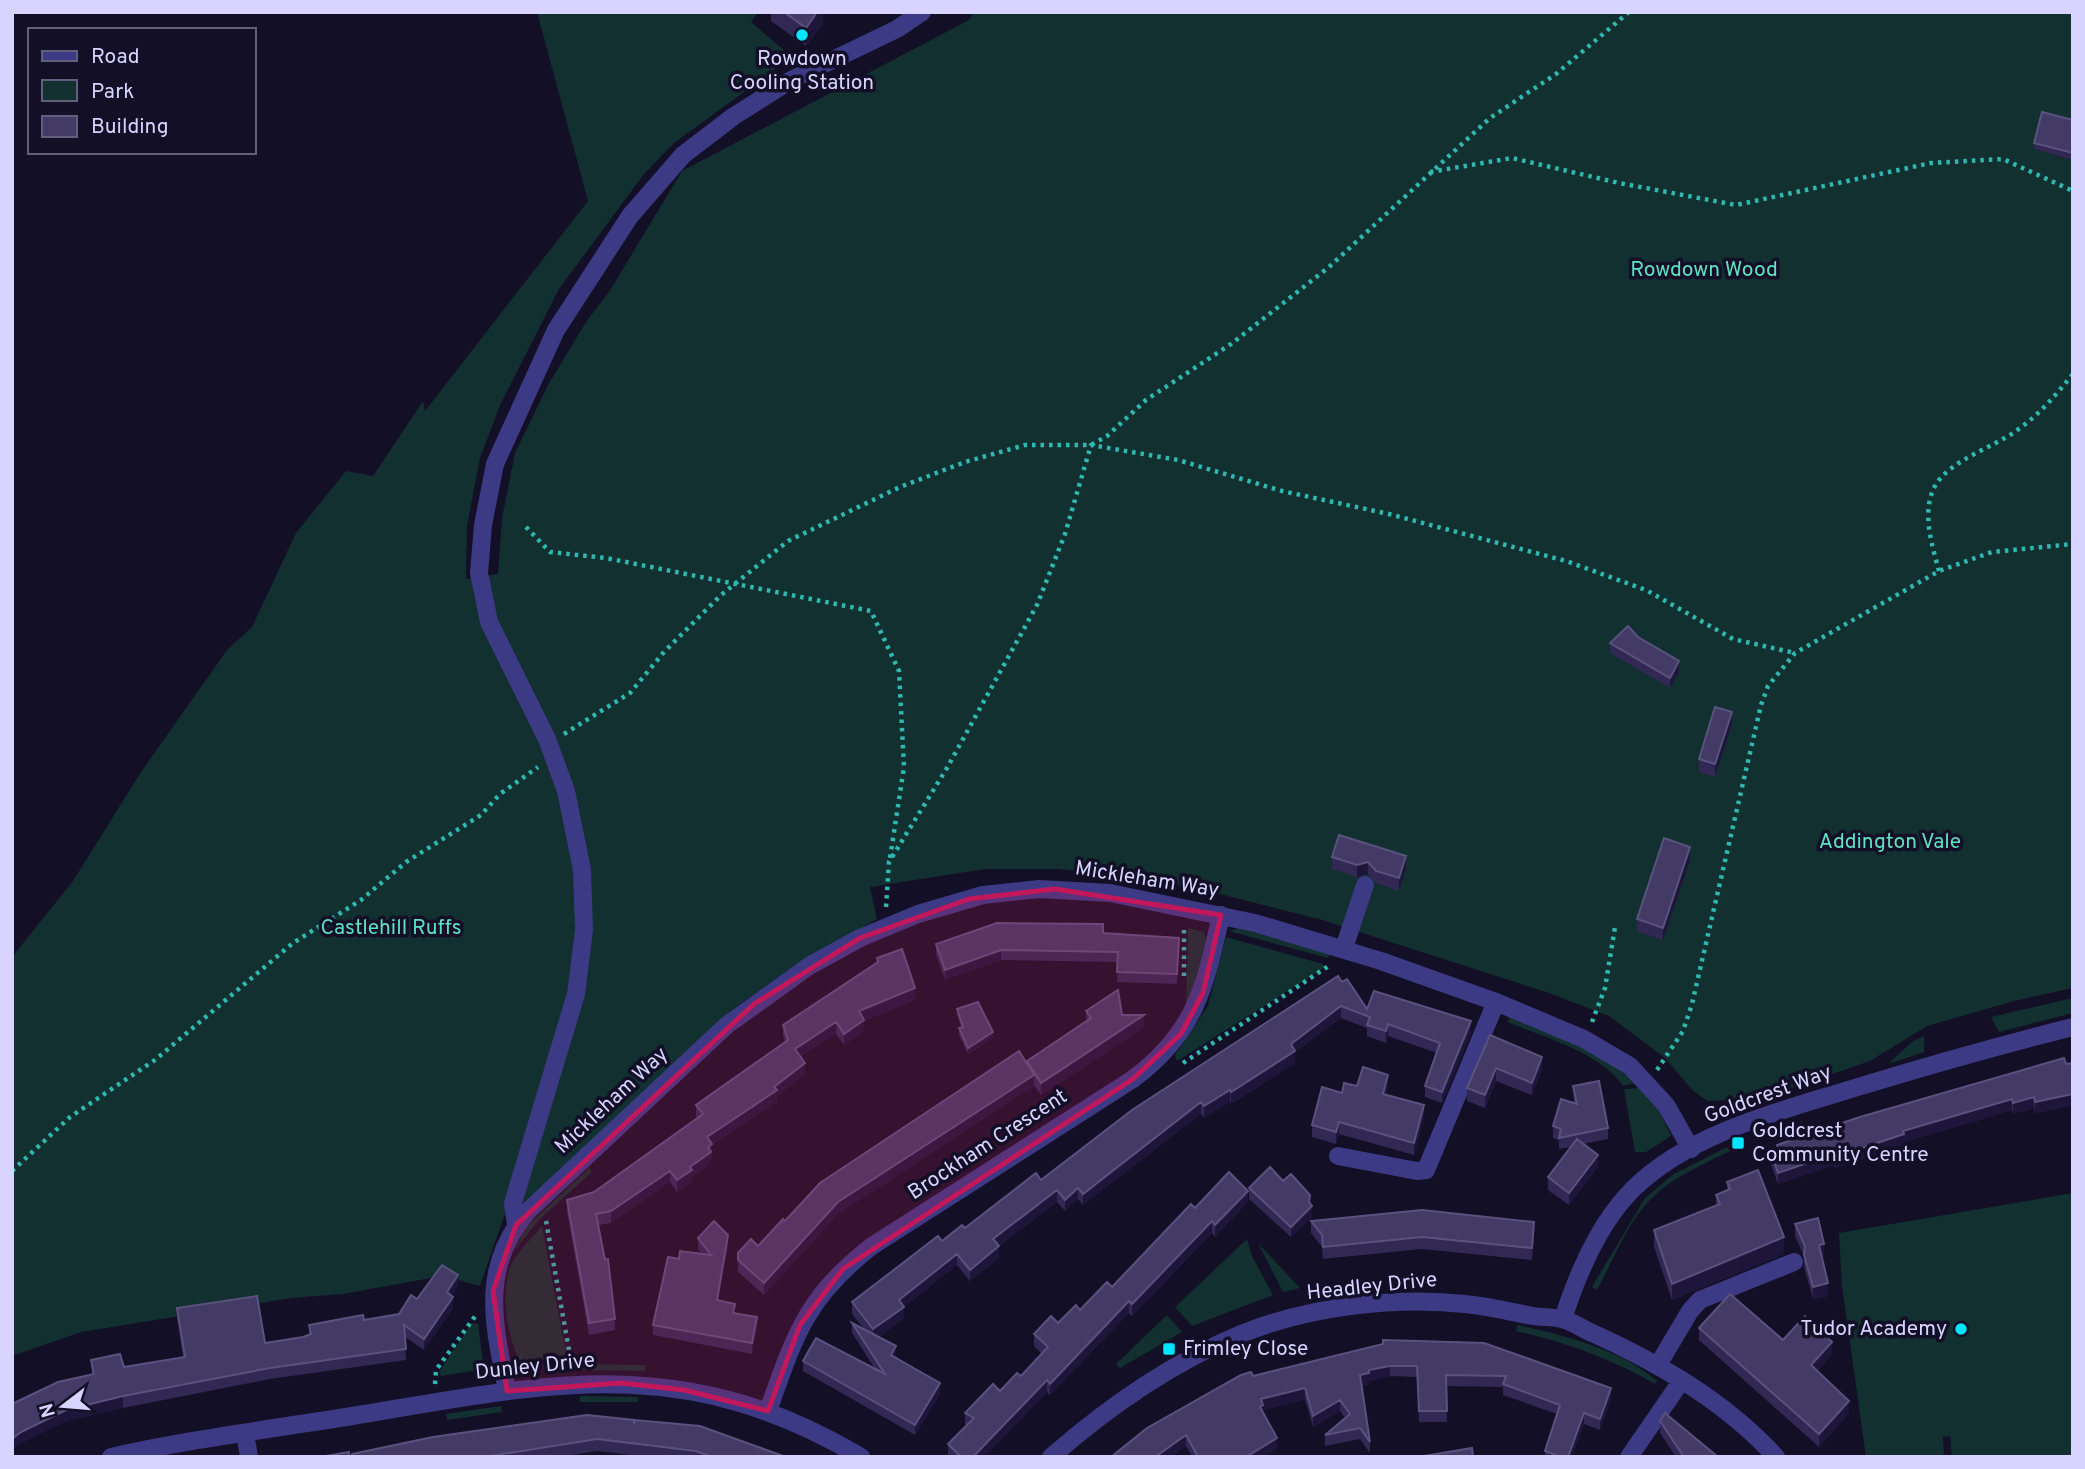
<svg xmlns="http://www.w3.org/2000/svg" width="2085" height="1469" viewBox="0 0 2085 1469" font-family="Overpass,sans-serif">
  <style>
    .green { fill: #12302f }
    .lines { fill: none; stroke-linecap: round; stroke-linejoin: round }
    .path { stroke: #2fb8b0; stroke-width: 4.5; stroke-dasharray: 3.5 5; stroke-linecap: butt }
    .minor { stroke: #3d3a85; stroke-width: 18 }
    .wall { fill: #312854 }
    .shaded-wall { fill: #1d163a }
    .building { fill: #433a66; stroke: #5a527e; stroke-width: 2 }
    .marked { fill: #c2185b; fill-opacity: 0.2; stroke: #c2185b; stroke-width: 5; stroke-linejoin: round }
    .poi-dot { fill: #00e5ff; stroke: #130f26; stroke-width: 2.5 }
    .labels { text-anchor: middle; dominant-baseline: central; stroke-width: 7; stroke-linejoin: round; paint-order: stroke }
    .poi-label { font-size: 21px; fill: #d9d4ff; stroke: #130f26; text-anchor: start }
    .park-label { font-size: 21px; fill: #5fe0c0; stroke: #130f26 }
    .street-label { font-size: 21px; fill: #d9d4ff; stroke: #130f26 }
  </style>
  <rect width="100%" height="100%" fill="#130f26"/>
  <path class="green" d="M537,12H758L751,22L792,57L674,143L644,174L559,289L501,403L480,458L467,526L466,579L498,574L502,518L515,453L548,385L586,322L609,292L682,171L969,20L974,12H2073V126L2034,149L2073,160V988L2014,1001L1927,1026L1870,1061L1783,1091L1746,1099L1708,1101L1693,1091L1665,1058L1609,1016L1549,993L1322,920L1216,893L1144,879L1060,869H986L870,887L877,919L795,965L733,1009L526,1201L504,1216L480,1286L442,1276L343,1294L291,1298L81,1332L12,1356V957L73,881L141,772L227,650L252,627L296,533L346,471L373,476L423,401L425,411L588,201Z
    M1188,928L1204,932C1212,953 1194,986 1186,1006Z
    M1240,928L1330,954L1328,958L1229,931Z
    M1226,937L1323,964L1324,968L1177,1061L1175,1055L1208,1006Z
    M2073,998V1013L1999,1032L1991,1017Z
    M1510,1016C1553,1034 1601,1050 1636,1083L1623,1086C1600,1052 1544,1038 1508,1022Z
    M1924,1036V1052L1888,1064L1913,1041Z
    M1640,1088L1656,1104L1671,1136L1646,1152H1635L1624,1089Z
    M1727,1147L1730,1151C1704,1164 1675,1176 1654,1196C1628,1220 1614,1259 1597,1290L1592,1287L1645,1198L1674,1174Z
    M589,1168L592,1172L539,1220L515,1250L525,1228Z
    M2073,1193V1457H1952L1950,1436L1943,1437L1944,1457H1866L1842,1286L1839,1233Z
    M542,1226L567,1357L521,1363C507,1340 500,1291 511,1265C517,1252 532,1237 542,1226Z
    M1247,1239L1252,1256L1273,1295L1192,1326L1175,1307Z
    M1258,1243L1300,1288L1283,1292Z
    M1167,1315L1182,1332L1120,1368L1116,1364Z
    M472,1323L478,1324L484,1369L441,1376L439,1372Z
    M1517,1325C1563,1335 1620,1349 1657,1381L1655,1384C1611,1359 1565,1342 1516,1331Z
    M576,1364L645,1365V1371L576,1370Z
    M580,1396L638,1397V1402H580Z
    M501,1406L502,1412L447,1420L446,1414Z"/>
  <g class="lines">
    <path class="path" d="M1430,172L1512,158L1619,183L1736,205L1931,163L2003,159L2073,191
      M526,527L550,552L606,558L871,611L899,671L904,767L890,858
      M1939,571C1932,545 1921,512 1935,486C1950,460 1992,448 2016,431C2039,415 2055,396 2073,374
      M564,734L630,693L664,652L721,595L788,541L900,487L965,462L1025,445H1091L1107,436L1146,400L1231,344L1329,267L1490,118L1556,74L1629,12
      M886,907L889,862L947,768L1037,605L1065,534L1091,445L1178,460L1282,491L1389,514L1566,561L1646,590L1733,639L1795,653
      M1184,976V926
      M1592,1022L1605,988L1615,927
      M1183,1063L1330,965
      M1657,1070L1683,1031L1692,1004L1761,705L1768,686L1795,653L1939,571L1992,552L2073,544
      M12,1171L70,1117L155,1060L293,943L361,900L406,862L481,815L500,794L538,767
      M546,1221L572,1367
      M435,1384L436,1370L476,1315"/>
    <path class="minor" d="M1344,948L1365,885
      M1338,1156L1417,1171L1426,1170L1496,1002
      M516,1225L513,1203L576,994L584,930L582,870L566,791L547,739L489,622L479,573L483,525L495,464L556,330L630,216L683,155L734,116L791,80L897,29L922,12
      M1563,1319C1577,1275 1600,1222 1633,1189C1689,1134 1776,1112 1848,1090C1923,1067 1997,1046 2073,1027
      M1658,1365L1690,1311L1700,1300L1794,1262
      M507,1391C494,1324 479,1268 528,1211L727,1025L809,966L860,938L918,914L983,895L1039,889L1110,893L1255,923L1381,961L1496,1002L1584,1039L1630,1066L1666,1105L1691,1149
      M768,1411C795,1335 806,1297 872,1246L1133,1079C1196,1032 1205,987 1221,915
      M245,1433L249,1457
      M111,1457C190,1439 272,1429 352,1416C546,1384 681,1350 861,1457
      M1051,1457C1108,1407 1171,1363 1241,1334C1308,1307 1394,1296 1465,1304C1488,1306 1510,1312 1533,1316C1543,1318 1555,1316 1565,1320C1573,1322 1581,1328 1588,1331C1657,1362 1725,1401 1776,1457
      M1629,1457L1682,1380"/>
  </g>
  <path class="wall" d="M771,12H823V24L806,46L771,21Z
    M2073,120V160L2034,149V143Z
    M1638,637L1679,672L1670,688L1610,653V643Z
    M1732,724L1715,777L1699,772V759Z
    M1339,835L1406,869L1399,891L1376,883L1368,874L1357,877L1332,869V857Z
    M1690,860L1663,940L1637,931V919Z
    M1103,933L1179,948L1177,984L1117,982L1118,962L1001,960L945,980L936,955V944Z
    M877,958L915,1000L864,1021V1031L844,1045L836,1034L800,1057L805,1074L777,1096V1102L712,1145L711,1163L692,1177V1181L677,1192L670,1182L611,1223L598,1225L615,1319V1330L589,1335L567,1212V1200L594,1192L697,1118L696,1116V1105L785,1042L783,1036V1025L877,963Z
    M1342,982L1367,1009L1471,1033L1442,1103L1425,1097V1086L1437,1053L1388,1036L1386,1043L1367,1036V1028L1341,1018L1295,1052V1063L1231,1104L1230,1101L1204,1118L1201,1114L1083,1205L1078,1199L1065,1211L1057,1202L999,1246V1258L970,1281L957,1265L904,1307V1318L879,1337L896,1356L895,1357L940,1394L915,1435L803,1371V1361L875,1369L852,1333V1323L864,1329L852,1314V1302L942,1241L965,1228L1041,1180Z
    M957,1009L993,1038L968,1054L959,1035V1028H962L957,1016Z
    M1086,1011L1122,1015L1144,1027L1041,1095L1034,1085V1086L838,1214L764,1295L738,1272V1253L758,1246L785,1221L1027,1063L1086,1022Z
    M1490,1035L1542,1069L1532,1095L1496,1081L1485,1108L1467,1101V1088Z
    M2073,1063V1105L2035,1113L2034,1108L2013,1114L2012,1110L1904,1142V1145L1835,1168L1834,1165L1778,1184L1771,1164V1153L1777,1151V1145Z
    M1357,1086L1388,1087L1386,1095L1424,1117L1414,1155L1339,1134L1336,1144L1312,1137V1125L1342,1093Z
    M1573,1086L1608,1128V1139L1583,1144L1598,1167L1569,1205L1548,1190V1177L1571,1147L1559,1149V1140L1553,1138V1126L1574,1103Z
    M1283,1181L1312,1217L1291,1237L1249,1199V1188Z
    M1727,1182L1784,1254L1672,1300L1654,1247V1230L1716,1206V1195L1727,1190Z
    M1248,1202L1215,1237L1212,1233L1132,1316L1129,1313L1050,1395L1047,1392L984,1457H949L948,1456V1444L967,1425L965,1424V1413L1021,1376L1042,1354L1034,1346V1334L1058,1323L1080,1310L1112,1287L1195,1208Z
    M1311,1221L1534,1234L1532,1260L1422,1249L1323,1259L1322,1247L1311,1233Z
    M1795,1224L1824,1257H1822L1828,1296L1813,1299L1804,1267V1256L1795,1236Z
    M698,1238L728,1246L718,1300L757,1328L752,1354L653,1335V1325L679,1259L702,1254L698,1249Z
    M458,1286L452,1296L453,1308L424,1350L405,1337L406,1360L270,1379L123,1408L66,1421L21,1443L92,1374L91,1360L124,1367L183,1357L177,1319V1308L265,1343L303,1337L309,1335V1325L364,1320L399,1314L417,1299Z
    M1699,1328L1783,1340L1832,1354L1817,1371L1849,1413L1819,1447L1699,1340Z
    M1383,1344L1611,1399L1600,1430L1584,1424L1572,1457H1545V1451L1557,1414L1503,1395V1387L1446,1386L1447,1422H1419L1417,1377L1390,1376L1369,1381V1384L1362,1386L1370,1442V1453L1360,1439L1325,1446V1435L1345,1418L1340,1411L1313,1427L1305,1399L1263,1410V1413L1277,1449L1264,1457H1192L1186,1446L1171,1457H1111L1253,1376Z
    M1660,1421L1718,1457H1676L1660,1433Z
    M634,1424L786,1457H648L597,1451L559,1457H352V1454Z"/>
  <path class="shaded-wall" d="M817,12H823V24L806,46V28Z
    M1679,661V672L1670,688V678Z
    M1732,712V724L1715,777V764Z
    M1690,847V860L1663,940V928Z
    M1406,856V869L1399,891V878Z
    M1368,862V874L1357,877V865Z
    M1001,950V960L945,980V970Z
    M915,988V1000L864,1021V1031L844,1045V1034L859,1011Z
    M1341,1006V1018L1295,1052V1063L1231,1104V1092L1291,1044Z
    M1144,1015V1027L1041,1095V1083Z
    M1471,1021V1033L1442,1103V1092Z
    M836,1022V1034L795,1060V1049Z
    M1388,1024V1036L1386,1043V1031Z
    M993,1032V1038L968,1054V1048Z
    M1542,1057V1069L1532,1095V1083Z
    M805,1063V1074L777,1096V1102L712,1145L711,1163L692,1177V1181L677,1192V1180L707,1137Z
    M1496,1068V1081L1485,1108V1095Z
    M1034,1075V1086L838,1214L764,1295V1283L838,1202Z
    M1388,1075V1087L1383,1106V1094Z
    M1230,1090V1101L1204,1118V1106Z
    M2073,1094V1105L2035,1113V1102Z
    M2034,1097V1108L2013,1114V1103Z
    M2012,1099V1110L1904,1142V1145L1835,1168V1157L1903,1131Z
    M1201,1102V1114L1083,1205V1194Z
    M1424,1105V1117L1414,1155V1143Z
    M1339,1122V1134L1336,1144V1132Z
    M1834,1154V1165L1778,1184V1173Z
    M1598,1155V1167L1569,1205V1193Z
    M670,1171V1182L611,1223V1211Z
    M1078,1188V1199L1065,1211V1200Z
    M1057,1190V1202L993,1250V1239Z
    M1248,1191V1202L1215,1237V1225Z
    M1310,1195L1312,1217L1291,1237V1227L1309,1202Z
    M1212,1221V1233L1132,1316V1304Z
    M1534,1222V1234L1532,1260V1248Z
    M728,1235V1246L717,1311V1300Z
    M1784,1237V1254L1672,1300V1284Z
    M1824,1244V1257L1819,1258V1245Z
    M999,1246V1258L970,1281V1270Z
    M957,1254V1265L904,1307V1318L873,1341V1329L899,1300Z
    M458,1275V1286L447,1304V1292Z
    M1828,1283V1296L1813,1299V1287Z
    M453,1297V1308L424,1350V1339Z
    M1129,1301V1313L1050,1395V1384Z
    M757,1317V1328L752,1354V1343Z
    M1832,1342V1354L1811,1377V1365Z
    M896,1346V1356L891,1365V1355Z
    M1390,1366V1376L1369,1381V1384L1360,1386V1375L1369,1370Z
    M1047,1380V1392L984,1457H973Z
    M940,1383V1394L915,1435V1425Z
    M1305,1388V1399L1263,1410V1416L1260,1418L1261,1399Z
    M1611,1388V1399L1600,1430V1419Z
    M123,1396V1408L66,1421L21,1443L12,1450V1439L21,1432L66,1410Z
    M1340,1400V1411L1313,1427V1416Z
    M1849,1401V1413L1819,1447V1434Z
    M1584,1413V1424L1572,1457H1568Z
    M1186,1435V1446L1171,1457H1155Z
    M1277,1438V1449L1264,1457H1246Z"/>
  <path class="building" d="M784,12H817L806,28Z
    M2042,112L2073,120V153L2034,143Z
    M1628,626L1638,637L1679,661L1670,678L1610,643Z
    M1715,707L1732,712L1715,764L1699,759Z
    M1339,835L1406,856L1399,878L1376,871L1368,862L1357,865L1332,857Z
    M1664,838L1690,847L1663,928L1637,919Z
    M997,923L1103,924V933L1179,938L1177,974L1117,972L1118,952L1001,950L945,970L936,944Z
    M902,949L915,988L859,1011L864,1020L844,1034L836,1022L795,1049L805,1063L774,1087L777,1090L707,1137L712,1144L708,1147L711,1152L690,1167L692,1170L677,1180L670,1171L611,1211L596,1214L605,1260L608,1259L615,1319L589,1323L567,1200L594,1192L703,1114L696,1105L788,1040L783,1025L878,962L877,958Z
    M1338,976L1342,982L1347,979L1367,1009L1374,991L1471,1021L1442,1092L1425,1086L1440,1043L1388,1024L1386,1031L1367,1025L1370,1017L1341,1006L1291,1044L1295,1051L1231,1092L1230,1090L1204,1106L1201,1102L1083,1194L1078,1188L1065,1200L1057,1190L993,1239L999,1246L970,1270L957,1254L899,1300L904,1307L873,1329L852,1302L938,1236L942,1241L962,1225L965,1228L1036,1173L1041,1180L1132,1110Z
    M1118,990L1122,1015H1144L1041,1083L1027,1061L1091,1018L1086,1011Z
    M978,1002L993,1032L968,1048L959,1028L963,1027L957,1009Z
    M1490,1035L1542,1057L1532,1083L1496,1068L1485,1095L1467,1088Z
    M1019,1051L1034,1075L838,1202L764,1283L738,1260V1253L751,1239L758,1246L783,1219L785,1221L820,1183Z
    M2064,1058L2066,1064L2073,1063V1094L2035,1102L2034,1097L2013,1103L2012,1099L1903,1131L1904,1134L1835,1157L1834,1154L1778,1173L1771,1153L1779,1150L1777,1145L1860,1117Z
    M1363,1067L1388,1075L1383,1094L1424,1105L1414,1143L1339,1122L1336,1132L1312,1125L1322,1087L1342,1093L1344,1083L1357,1086Z
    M1599,1081L1608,1128L1559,1138L1561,1129L1553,1126L1561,1099L1577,1104L1573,1086Z
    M1577,1139L1598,1155L1569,1193L1548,1177Z
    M1270,1167L1283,1181L1291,1174L1310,1195L1309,1202L1312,1206L1291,1227L1249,1188Z
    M1758,1170L1784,1237L1672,1284L1654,1230L1720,1204L1716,1195L1730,1189L1727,1182Z
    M1229,1172L1248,1191L1215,1225L1212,1221L1132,1304L1129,1301L1050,1384L1047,1380L973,1457H961L948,1444L974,1418L965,1413L993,1384L1000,1391L1017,1373L1021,1376L1048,1347L1034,1334L1051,1316L1058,1323L1076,1305L1080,1310L1107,1282L1112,1287L1191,1204L1195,1208Z
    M1422,1210L1534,1222L1532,1248L1422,1237L1323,1247L1322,1235L1311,1221Z
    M1818,1218L1824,1244L1819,1245L1828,1283L1813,1287L1804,1255L1805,1246L1795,1224Z
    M714,1221L728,1235L717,1300L735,1304L733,1313L757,1317L752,1343L653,1325L668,1257L679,1259L680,1251L711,1255L698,1238Z
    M442,1265L458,1275L447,1292L453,1297L424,1339L404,1325L406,1349L270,1368L123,1396L66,1410L21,1432L12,1439V1404L58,1382L94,1374L91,1360L120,1354L124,1367L185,1357L177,1308L257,1296L265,1343L303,1337L311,1334L309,1325L363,1315L364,1320L399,1314L411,1295L417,1299Z
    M1730,1294L1783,1340L1805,1316L1832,1342L1811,1365L1849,1401L1819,1434L1699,1328Z
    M852,1323L896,1346L891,1355L940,1383L915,1425L803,1361L816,1338L885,1374Z
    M1383,1340L1484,1343L1611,1388L1600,1419L1584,1413L1568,1457H1561L1545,1451L1560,1405L1503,1384L1506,1376L1446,1375L1447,1411H1419L1417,1366H1390L1369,1370V1373L1360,1375L1370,1442L1360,1428L1325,1435L1350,1414L1340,1400L1313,1416L1305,1388L1261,1399L1263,1405L1260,1407L1277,1438L1246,1457H1198L1186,1435L1155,1457H1111L1147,1428L1241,1375L1251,1372L1253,1376L1383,1344Z
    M1665,1413L1718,1457H1684L1660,1421Z
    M587,1415L634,1420V1424L635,1420L700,1426L786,1457H712L696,1451L597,1439L484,1457H353L352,1454L433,1437Z
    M1472,1448L1473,1457H1418Z
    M349,1452V1457H320Z"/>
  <path class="marked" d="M1055,889L1221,915L1203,993L1181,1034L1133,1079L843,1269L800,1325L768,1411L684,1390L621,1383L507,1391L493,1291L516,1225L754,1004L860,938L969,899Z"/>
  <g class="poi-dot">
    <circle cx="802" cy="35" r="7"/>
    <rect x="1731" y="1136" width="14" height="14" rx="3.5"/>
    <circle cx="1961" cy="1329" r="7"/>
    <rect x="1162" y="1342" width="14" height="14" rx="3.5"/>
  </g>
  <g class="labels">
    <g class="poi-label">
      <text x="802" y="59" text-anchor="middle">Rowdown<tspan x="802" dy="24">Cooling Station</tspan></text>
      <text x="1752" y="1131">Goldcrest<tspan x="1752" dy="24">Community Centre</tspan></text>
      <text x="1947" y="1329" text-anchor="end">Tudor Academy</text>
      <text x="1183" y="1349">Frimley Close</text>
    </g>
    <g class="park-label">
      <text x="1704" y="270">Rowdown Wood</text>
      <text x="1890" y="842">Addington Vale</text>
      <text x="391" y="928">Castlehill Ruffs</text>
    </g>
    <g class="street-label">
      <text transform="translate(1147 880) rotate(9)">Mickleham Way</text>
      <text transform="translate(1768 1095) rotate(-20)">Goldcrest Way</text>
      <text transform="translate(612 1101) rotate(-43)">Mickleham Way</text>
      <text transform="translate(988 1145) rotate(-33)">Brockham Crescent</text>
      <text transform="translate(1372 1287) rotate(-6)">Headley Drive</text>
      <text transform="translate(535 1367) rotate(-6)">Dunley Drive</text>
    </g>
  </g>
  <rect width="2085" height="1469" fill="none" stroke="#d9d4ff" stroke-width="28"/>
  <rect x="28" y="28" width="228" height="126" fill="#130f26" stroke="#625e7d" stroke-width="2"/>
  <rect x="42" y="51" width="35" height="10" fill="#3d3a85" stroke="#625e7d" stroke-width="2"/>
  <text x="91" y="63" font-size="21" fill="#d9d4ff">Road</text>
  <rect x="42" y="80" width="35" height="21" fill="#12302f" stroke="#625e7d" stroke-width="2"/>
  <text x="91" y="98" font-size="21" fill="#d9d4ff">Park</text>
  <rect x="42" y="116" width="35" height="21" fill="#433a66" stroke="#625e7d" stroke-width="2"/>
  <text x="91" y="133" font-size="21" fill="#d9d4ff">Building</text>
  <g transform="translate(63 1406) rotate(254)" stroke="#130f26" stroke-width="5" paint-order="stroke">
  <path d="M0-5L12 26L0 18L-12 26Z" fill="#d9d4ff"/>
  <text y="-10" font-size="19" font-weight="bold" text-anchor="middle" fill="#d9d4ff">N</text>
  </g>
</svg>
